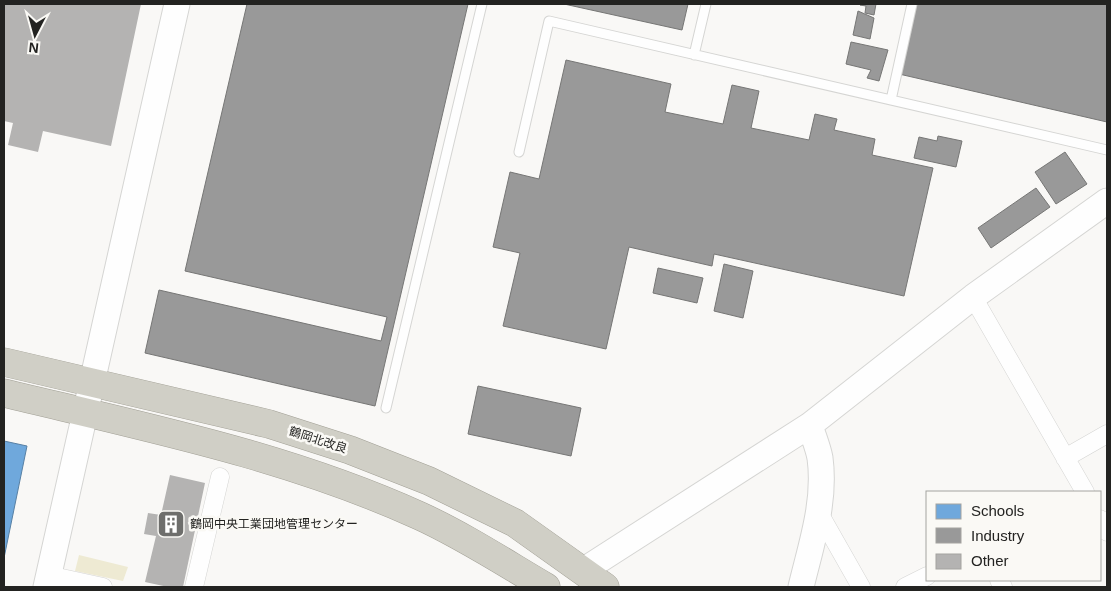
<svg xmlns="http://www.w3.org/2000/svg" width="1111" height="591" viewBox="0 0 1111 591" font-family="Arial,'Noto Sans JP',sans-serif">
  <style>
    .green { fill: #eeead3 }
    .schools { fill: #6fa8dc; stroke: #5880a4 }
    .industry { fill: #999; stroke: #767675 }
    .building { fill: #b4b3b2 }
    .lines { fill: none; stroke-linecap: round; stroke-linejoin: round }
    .lane-casing { stroke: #d5d5d3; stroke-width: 11 }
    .street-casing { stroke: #d5d5d3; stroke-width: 19 }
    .secondary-casing { stroke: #d5d5d3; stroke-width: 27 }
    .highway-casing { stroke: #a2a096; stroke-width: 29 }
    .lane { stroke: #fefefe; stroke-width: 9 }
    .street { stroke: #fefefe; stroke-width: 18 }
    .secondary { stroke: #fefefe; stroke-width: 25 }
    .highway { stroke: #d0cfc6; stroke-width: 28 }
    .labels { text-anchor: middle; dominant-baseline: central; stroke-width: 5; stroke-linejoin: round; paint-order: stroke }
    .street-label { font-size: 12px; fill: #232321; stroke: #faf9f5 }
    .poi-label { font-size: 12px; fill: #232321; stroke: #faf9f5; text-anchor: start }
  </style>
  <rect width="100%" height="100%" fill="#f9f8f6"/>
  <path class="green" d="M79,555L128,567L123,581L75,571Z"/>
  <path class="schools" d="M4,441L27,446L4,558Z"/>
  <path class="industry" d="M247,4H468L375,406L145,353L159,290L381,341L387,317L185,271Z
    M564,4H688L682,30Z
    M876,4L874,15L865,13L866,6L860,5Z
    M916,4H1107V122L899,74Z
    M858,11L874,18L870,39L853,35Z
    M851,42L888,50L879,81L867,78L871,70L846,64Z
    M566,60L671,84L665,112L723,124L732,85L759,91L751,128L809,140L815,114L837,119L834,130L875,139L872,155L933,168L904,296L714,254L712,266L629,247L606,349L503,326L520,253L493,247L510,172L539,179Z
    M938,136L962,141L956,167L914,158L919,137L937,141Z
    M1065,152L1087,184L1056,204L1035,172Z
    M1036,188L1050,207L991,248L978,228Z
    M724,264L753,271L743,318L714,311Z
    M658,268L703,278L697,303L653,293Z
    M478,386L581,408L571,456L468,434Z"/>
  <path class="building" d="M4,4H141L111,146L43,131L38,152L8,145L13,123L4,121Z
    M170,475L205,483L183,587H168L145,582L156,536L144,534L148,513L161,515Z"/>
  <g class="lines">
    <g class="lane-casing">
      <path id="lane" d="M694,55L706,4
        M891,100L912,4
        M519,152L549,21L1107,150
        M386,408L482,4"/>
    </g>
    <g class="street-casing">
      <path id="street" d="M973,297L1085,492
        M1065,458L1107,434
        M819,513L861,587
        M1100,519L1107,532
        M48,575L103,587
        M999,580L1003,587
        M194,587L220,477
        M905,587L927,576"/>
    </g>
    <g class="secondary-casing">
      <path id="secondary" d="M584,570L810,425L973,297L1107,201
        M46,587L177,4
        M801,587C811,545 826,502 820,458C818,447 813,436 810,425"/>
    </g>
    <g class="highway-casing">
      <path id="highway" d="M4,362L269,424L350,450L429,481L515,523L605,587
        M4,393C145,427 288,456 420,516C464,536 505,563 546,587"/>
    </g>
    <use href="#lane" class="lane"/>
    <use href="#street" class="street"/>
    <use href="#secondary" class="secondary"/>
    <use href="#highway" class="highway"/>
  </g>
  <defs>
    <g id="building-square" transform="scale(1.4375)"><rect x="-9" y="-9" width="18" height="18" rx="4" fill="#6e6e6c" stroke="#faf9f5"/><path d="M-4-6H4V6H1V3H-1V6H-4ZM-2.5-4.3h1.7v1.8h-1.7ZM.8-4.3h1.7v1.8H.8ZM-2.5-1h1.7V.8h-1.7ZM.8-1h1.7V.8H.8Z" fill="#fff"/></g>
  </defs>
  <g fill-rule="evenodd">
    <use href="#building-square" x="171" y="524"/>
  </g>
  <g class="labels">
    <g class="street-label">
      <text transform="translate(318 440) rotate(18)">鶴岡北改良</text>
    </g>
    <g class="poi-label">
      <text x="190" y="524">鶴岡中央工業団地管理センター</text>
    </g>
  </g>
  <rect width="1111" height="591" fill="none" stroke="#232321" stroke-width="10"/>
  <rect x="926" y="491" width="175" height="90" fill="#faf9f5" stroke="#a4a3a0"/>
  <rect x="936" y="504" width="25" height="15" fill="#6fa8dc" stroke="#a4a3a0"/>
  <text x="971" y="516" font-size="15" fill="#232321">Schools</text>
  <rect x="936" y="528" width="25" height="15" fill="#999999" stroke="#a4a3a0"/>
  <text x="971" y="541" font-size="15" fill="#232321">Industry</text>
  <rect x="936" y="554" width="25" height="15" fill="#b4b3b2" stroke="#a4a3a0"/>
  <text x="971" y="566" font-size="15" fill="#232321">Other</text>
  <g transform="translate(35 35) rotate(186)" stroke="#faf9f5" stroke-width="4" paint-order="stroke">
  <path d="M0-4L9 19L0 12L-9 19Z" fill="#232321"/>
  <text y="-8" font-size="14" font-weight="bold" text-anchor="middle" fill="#232321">N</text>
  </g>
</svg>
